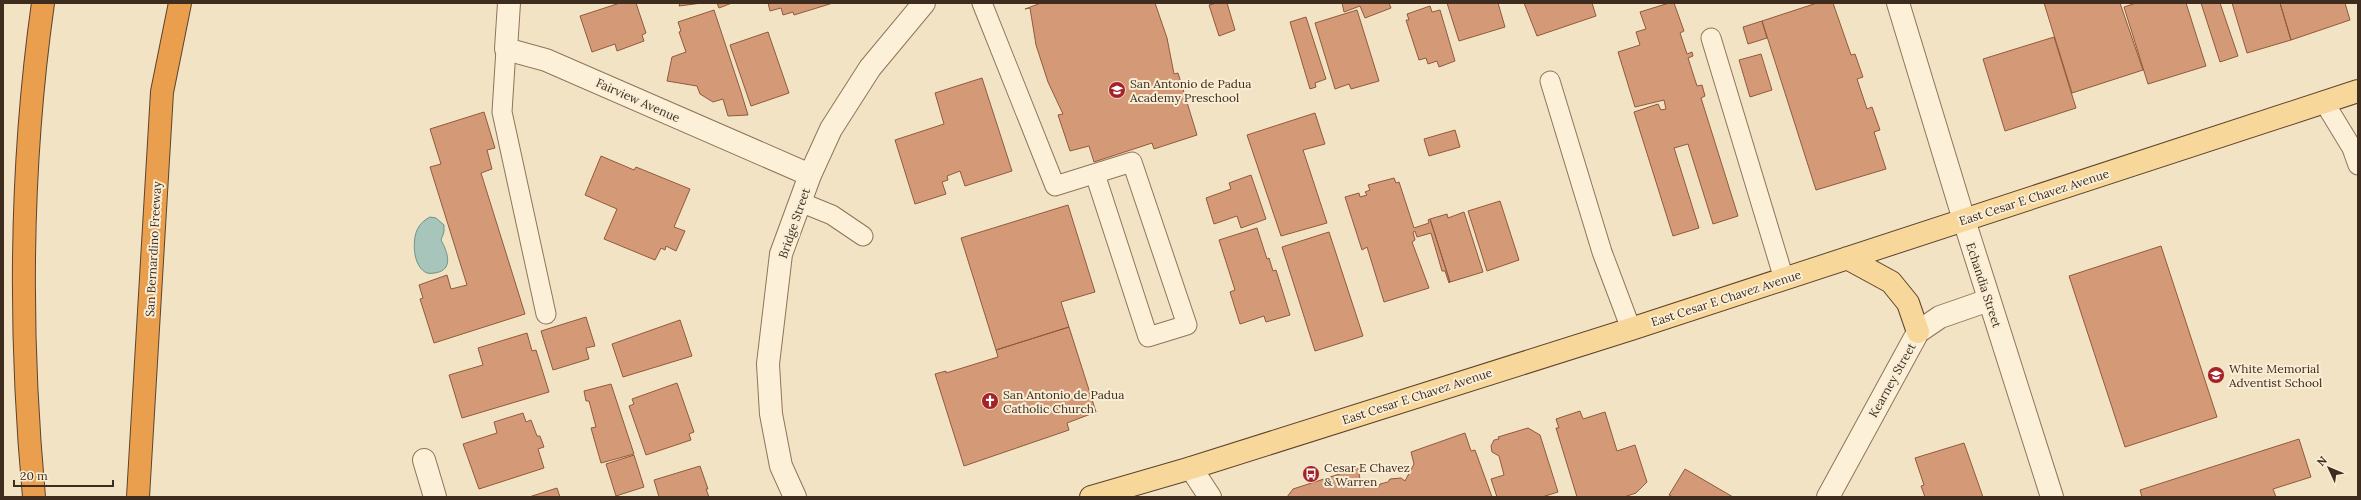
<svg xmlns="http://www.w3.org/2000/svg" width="2361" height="500" viewBox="0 0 2361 500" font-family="Lora,serif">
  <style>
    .water { fill: #a7c5bb; stroke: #6c9589 }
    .building { fill: #d49a77; stroke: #915a3c }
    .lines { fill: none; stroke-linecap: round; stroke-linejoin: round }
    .service-casing { stroke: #907458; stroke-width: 21 }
    .minor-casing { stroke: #907458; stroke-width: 24 }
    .tertiary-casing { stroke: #907458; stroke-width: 24 }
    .primary-casing { stroke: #5d422d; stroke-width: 24 }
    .motorway-casing { stroke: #5d422d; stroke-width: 24 }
    .service { stroke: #fcf0d9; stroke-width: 19 }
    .minor { stroke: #fcf0d9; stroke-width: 22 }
    .tertiary { stroke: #fcf0d9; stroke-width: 22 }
    .primary { stroke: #f8d79a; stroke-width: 22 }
    .motorway { stroke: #e99f4e; stroke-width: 22 }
    .labels { text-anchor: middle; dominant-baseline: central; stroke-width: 4; stroke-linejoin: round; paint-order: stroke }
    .poi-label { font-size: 12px; fill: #3e2c1e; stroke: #f9edd5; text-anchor: start }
    .street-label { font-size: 12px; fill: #3e2c1e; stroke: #f9edd5 }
  </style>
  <rect width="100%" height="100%" fill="#f2e3c5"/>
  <path class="water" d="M430,217L436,218L444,225V232L441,240C446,249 454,267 439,272C435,273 431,274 427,273C413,267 412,242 417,230C420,224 424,220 430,217Z"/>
  <path class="building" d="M620,3H636L646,33L642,35L644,41L617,51L615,44L592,52L580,16Z
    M680,3H702L679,6Z
    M717,3H732L719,8Z
    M768,3H833L794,15L793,12L783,15L781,8L770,11Z
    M1041,3H1155L1167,38L1174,74L1178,73L1197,135L1154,149L1152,143L1094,162L1089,146L1070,151L1058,115L1063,114L1048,82L1036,45L1030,8L1025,9Z
    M1217,3H1227L1235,30L1219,36L1209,5Z
    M1342,3H1389L1391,8L1365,18L1360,6L1344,12Z
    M1447,3H1498L1505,27L1459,41Z
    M1524,3H1592L1596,16L1537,36Z
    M1669,3H1674L1684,31L1680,33L1687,54L1692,52L1693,56L1688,58L1697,86L1702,85L1705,96L1701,98L1738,216L1713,224L1688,144L1674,148L1699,228L1673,236L1634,112L1658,104L1661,110L1666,109L1664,100L1635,107L1618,52L1640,45L1636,32L1646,29L1640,12Z
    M1817,3H1833L1851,55L1855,54L1863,77L1857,79L1867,109L1872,107L1880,130L1874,132L1886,169L1816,190L1762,21Z
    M2044,3H2120L2143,70L2072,93Z
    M2136,3H2186L2206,66L2148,84L2124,7Z
    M2201,3H2220L2238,56L2220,62Z
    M2232,3H2280L2291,40L2247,53Z
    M2280,3H2345L2350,20L2291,40Z
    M1430,6L1432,12L1440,10L1455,61L1439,67L1437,61L1428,64L1426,58L1419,60L1406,20H1409L1407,14Z
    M714,10L741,92L748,115L728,116L723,99L713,102L700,94L697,86L667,81L672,57L686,52L679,32L681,31L678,22Z
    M1357,10L1379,81L1351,89L1349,84L1335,89L1315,23Z
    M1306,17L1326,79L1315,83L1316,87L1310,89L1290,22Z
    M1762,21L1767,38L1748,44L1743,27Z
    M768,32L789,93L751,106L730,45Z
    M2054,37L2076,108L2005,131L1983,59Z
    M1761,54L1772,90L1750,97L1739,60Z
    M982,78L1012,171L965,186L960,171L947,176L948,180L942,182L946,194L915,204L895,140L944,124L935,93Z
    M484,112L495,148L487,150L492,169L481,173L525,314L434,343L420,299L423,298L419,285L447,275L451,289L467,285L430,167L441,164L430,129Z
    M1315,113L1325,144L1303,150L1327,223L1281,236L1247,135Z
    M1455,130L1460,147L1429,156L1424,139Z
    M601,156L634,170L636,167L690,189L674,227L685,231L676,251L666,246L665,250L661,248L655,260L604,239L617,209L585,195Z
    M1251,175L1266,219L1241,228L1237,216L1214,224L1206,198L1231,189L1229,183Z
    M1394,178L1396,183L1399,182L1414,228L1429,223L1428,220L1430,219L1450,282L1449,283L1445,271H1442L1431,233L1417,237L1415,231L1413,232L1415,240L1412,242L1429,288L1384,302L1367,247L1362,250L1345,197L1359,193L1360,197L1367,195L1365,192L1370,190L1368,185Z
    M1500,201L1519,260L1487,271L1468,211Z
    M1068,205L1095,292L1061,302L1069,327L996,350L961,238Z
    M1464,212L1483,272L1450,282L1430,219L1447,214L1448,218Z
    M1257,228L1267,259L1269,258L1273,271L1276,270L1290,315L1266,322L1264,316L1240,324L1230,292L1235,290L1219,240Z
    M1329,232L1363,336L1315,351L1282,247Z
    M2161,246L2217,417L2125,447L2069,276Z
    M586,317L595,346L586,348L589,359L553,370L541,331Z
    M680,320L692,356L623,377L612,344Z
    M1069,327L1096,412L1067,423L1069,430L964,466L935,374L946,371V373L998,357L996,350Z
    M527,333L532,351L536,350L549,392L462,418L449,375L483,365L478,348Z
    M677,383L694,432L689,434L691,440L646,455L629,406L634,404L632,399Z
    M611,384L634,454L601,463L591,428L596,427L589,401H586L584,391Z
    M1580,411L1583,419L1605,412L1617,451L1635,445L1647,482L1636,493L1624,497H1577L1556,428H1559L1556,419Z
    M523,413L526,422L531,420L537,436H540L544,447L538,449L544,468L479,489L463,444L497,433L494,422Z
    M1528,428L1540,435L1558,492L1542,497H1497L1491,479L1504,475L1499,456L1492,452L1491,446L1494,440L1499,439L1498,437Z
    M1465,433L1471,451L1475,450L1492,497H1287L1293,489L1358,468L1360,479L1378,488L1380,484L1388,482L1390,479L1401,478L1405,481L1414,464L1411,452Z
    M2299,439L2311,477L2273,489L2276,497H2142L2140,490Z
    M1964,443L1983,497H1925L1921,486L1924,485L1915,458Z
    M634,455L644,487L616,496L606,464Z
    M700,466L708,489H706L709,497H659L654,480Z
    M1685,469L1733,497H1673L1669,495Z
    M557,488L560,497H529Z"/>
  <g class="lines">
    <g class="service-casing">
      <path id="service" d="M982,3L1055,186L1132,162L1187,325L1148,337L1095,174
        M1711,38L1784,279
        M506,49L502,112L546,314
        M1550,81L1602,252L1631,329
        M2324,102L2352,148L2358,165
        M800,202L832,215L863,236"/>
    </g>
    <g class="minor-casing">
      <path id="minor" d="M509,3L506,49L546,60L810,175
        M424,460L435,497
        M1191,468L1210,497
        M795,497L781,466L771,414L768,364L781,254L810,175L831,129L870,68L924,3
        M1828,497L1918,332L1940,317L1989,300"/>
    </g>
    <g class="tertiary-casing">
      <path id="tertiary" d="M1898,3L1964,220L2052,497"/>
    </g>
    <g class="primary-casing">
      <path id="primary" d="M1847,258L1891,282L1908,303L1918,332
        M1091,497L1191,468L1631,329L2358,91"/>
    </g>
    <g class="motorway-casing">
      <path id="motorway" d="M34,497C19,334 20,165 43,3
        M138,497L162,92L180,3"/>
    </g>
    <use href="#service" class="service"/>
    <use href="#minor" class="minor"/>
    <use href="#tertiary" class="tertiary"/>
    <use href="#primary" class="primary"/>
    <use href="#motorway" class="motorway"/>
  </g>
  <defs>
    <g id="school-disc" transform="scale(0.9)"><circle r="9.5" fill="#a52228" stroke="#f9edd5"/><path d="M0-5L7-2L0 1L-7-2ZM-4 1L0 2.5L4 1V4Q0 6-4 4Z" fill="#fff"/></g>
    <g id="church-disc" transform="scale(0.9)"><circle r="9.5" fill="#a52228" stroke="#f9edd5"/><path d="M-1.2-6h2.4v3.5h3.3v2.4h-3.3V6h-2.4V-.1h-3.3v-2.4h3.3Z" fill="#fff"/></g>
    <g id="bus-disc" transform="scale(0.9)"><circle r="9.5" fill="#a52228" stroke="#f9edd5"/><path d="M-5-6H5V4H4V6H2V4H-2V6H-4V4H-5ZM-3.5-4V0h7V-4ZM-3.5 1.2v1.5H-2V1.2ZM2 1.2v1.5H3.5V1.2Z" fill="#fff"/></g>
  </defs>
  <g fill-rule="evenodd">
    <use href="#school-disc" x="1117" y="90"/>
    <use href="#school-disc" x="2216" y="375"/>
    <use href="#church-disc" x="990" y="401"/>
    <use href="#bus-disc" x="1311" y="474"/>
  </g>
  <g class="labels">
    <g class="poi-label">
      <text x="1130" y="83">San Antonio de Padua<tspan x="1130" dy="14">Academy Preschool</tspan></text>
      <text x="2229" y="368">White Memorial<tspan x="2229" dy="14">Adventist School</tspan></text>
      <text x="1003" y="394">San Antonio de Padua<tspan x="1003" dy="14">Catholic Church</tspan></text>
      <text x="1324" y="467">Cesar E Chavez<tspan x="1324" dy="14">&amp; Warren</tspan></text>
    </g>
    <g class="street-label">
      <text transform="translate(638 100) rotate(24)">Fairview Avenue</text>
      <text transform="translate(2034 197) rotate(-18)">East Cesar E Chavez Avenue</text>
      <text transform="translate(794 223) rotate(-71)">Bridge Street</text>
      <text transform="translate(153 249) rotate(-87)">San Bernardino Freeway</text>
      <text transform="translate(1984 285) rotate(72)">Echandia Street</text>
      <text transform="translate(1726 298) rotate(-18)">East Cesar E Chavez Avenue</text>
      <text transform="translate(1892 380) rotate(-61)">Kearney Street</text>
      <text transform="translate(1417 396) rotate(-18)">East Cesar E Chavez Avenue</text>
    </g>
  </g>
  <rect width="2361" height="500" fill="none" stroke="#3e2c1e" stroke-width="8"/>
  <g transform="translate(2329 468) rotate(314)" stroke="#f9edd5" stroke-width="3" paint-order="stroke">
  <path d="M0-3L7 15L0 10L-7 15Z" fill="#3e2c1e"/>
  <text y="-6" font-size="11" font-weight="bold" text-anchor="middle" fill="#3e2c1e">N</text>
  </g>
  <path d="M14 480v6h99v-6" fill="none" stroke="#3e2c1e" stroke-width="2"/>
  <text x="20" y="480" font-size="12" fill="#3e2c1e" stroke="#f9edd5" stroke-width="3" paint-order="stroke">20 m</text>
</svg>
